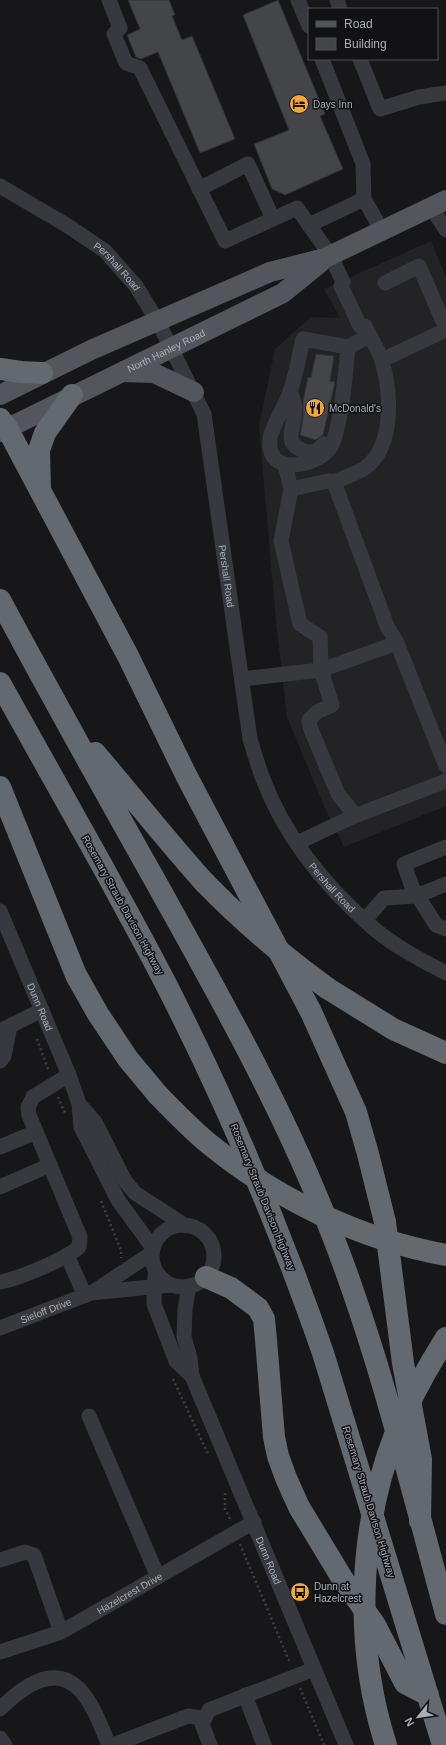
<svg xmlns="http://www.w3.org/2000/svg" width="446" height="1745" viewBox="0 0 446 1745" font-family="Arial,sans-serif">
  <style>
    .built { fill: #232326 }
    .building { fill: #434549; stroke: #313135 }
    .lines { fill: none; stroke-linecap: round; stroke-linejoin: round }
    .path { stroke: #3e4045; stroke-width: 2.5; stroke-dasharray: 2 3; stroke-linecap: butt }
    .minor { stroke: #38393e; stroke-width: 15 }
    .major { stroke: #54565d; stroke-width: 20 }
    .highway { stroke: #64686f; stroke-width: 22 }
    .highway-bridge { stroke: #64686f; stroke-width: 22 }
    .labels { text-anchor: middle; dominant-baseline: central; stroke-width: 3; stroke-linejoin: round; paint-order: stroke }
    .poi-label { font-size: 10px; fill: #a9afb9; stroke: #121214; text-anchor: start }
    .street-label { font-size: 10px; fill: #a9afb9; stroke: #121214 }
  </style>
  <rect width="100%" height="100%" fill="#171719"/>
  <path class="built" d="M431,241L446,277V806L344,847L324,806L287,717L276,622L259,426L275,349L311,317L340,318L324,289Z"/>
  <path class="building" d="M128,0H169L175,15L172,16L182,40L192,36L235,139L200,153L158,52L141,59L136,57L127,35L140,29Z
    M278,0L325,114L320,116L343,169L285,195L272,189L254,144L289,130L243,15Z
    M316,354L334,356L330,381L335,382L323,435L316,440L300,435L303,417V401L308,377L311,378Z"/>
  <g class="lines">
    <path class="path" d="M37,1039L49,1072
      M58,1097L65,1113
      M101,1201L121,1250V1258
      M173,1379L209,1456
      M225,1493V1509L230,1519
      M240,1544L290,1663
      M300,1688L324,1745"/>
    <g class="minor">
      <path d="M109,0L120,28L114,34L126,63L140,68L225,241L297,208L331,256L343,282L341,286L360,326H365"/>
      <path d="M298,0L309,26"/>
      <path d="M337,0L340,9"/>
      <path d="M322,59L363,164L364,199L382,231"/>
      <path d="M360,59L380,109L419,97L446,93"/>
      <path id="s1" d="M0,186L68,226L105,251L136,286L158,322L204,414L250,739C254,752 258,766 263,779C285,837 326,887 372,927C394,946 421,960 446,973"/>
      <path d="M199,189L248,164L273,219"/>
      <path d="M431,207L446,230"/>
      <path d="M309,225L364,199"/>
      <path d="M385,283L419,266L446,328"/>
      <path d="M348,347C346,368 341,432 330,448C315,468 266,476 270,440C270,430 286,404 290,392C296,375 299,356 303,339L348,347L369,336"/>
      <path d="M382,360L446,330"/>
      <path d="M290,391C292,397 295,403 295,409C295,429 280,445 308,452C315,453 320,449 324,444"/>
      <path d="M334,482C344,477 356,474 365,468C395,446 391,392 382,361C379,350 371,339 366,328"/>
      <path d="M291,489L328,481L334,482L387,626L397,643"/>
      <path d="M242,679L321,670L320,637L300,624L281,541L291,489L285,465"/>
      <path d="M355,815L338,794L310,727L309,720L317,712L332,705L321,670L397,643L446,766"/>
      <path d="M297,843L352,817L446,781"/>
      <path d="M446,847L404,864L412,887L436,925L446,929"/>
      <path id="s2" d="M0,911L69,1075L79,1104L81,1127L118,1200L153,1248"/>
      <path d="M365,920L384,898L417,896L446,884"/>
      <path d="M0,1031L42,1010"/>
      <path d="M0,1061L4,1056L10,1026"/>
      <path d="M79,1104L95,1122L125,1181L135,1193L186,1226"/>
      <path d="M0,1147L36,1132"/>
      <path d="M0,1187L50,1165"/>
      <circle cx="183" cy="1256" r="31"/>
      <path d="M67,1255L85,1296"/>
      <path d="M155,1276L154,1304L176,1361L192,1376"/>
      <path d="M0,1282C18,1279 66,1259 79,1247L80,1237L29,1115L28,1107L33,1097L69,1075"/>
      <path id="s3" d="M189,1286L185,1309L184,1337L190,1358L192,1376L346,1745"/>
      <path d="M93,1292L152,1253"/>
      <path id="s4" d="M0,1328L91,1293L171,1285"/>
      <path d="M89,1416L158,1577"/>
      <path d="M0,1560L25,1552L34,1555L61,1632"/>
      <path id="s5" d="M0,1652L61,1632L254,1522"/>
      <path d="M245,1695L264,1745"/>
      <path d="M0,1709C20,1689 53,1662 80,1690C94,1705 101,1727 109,1745"/>
      <path d="M0,1738L5,1745"/>
      <path d="M113,1745L188,1716L203,1718"/>
      <path d="M210,1745L202,1724L209,1710L314,1669"/>
    </g>
    <g class="major">
      <path d="M122,372L154,373L194,392"/>
      <path d="M0,395L91,350L270,272L325,258L446,200"/>
      <path id="s6" d="M0,432L283,293L321,262"/>
    </g>
    <path class="highway" d="M0,369L21,372L42,373
      M0,419L7,428L128,656L186,775L311,1012L356,1112L368,1154L385,1222L403,1363L421,1459L420,1521
      M40,489L39,450L45,433L72,395
      M0,600C51,695 104,790 157,884C213,985 270,1085 315,1192C373,1328 407,1472 446,1614
      M0,683C35,745 69,807 104,869C129,915 155,961 178,1008C234,1120 282,1235 323,1353L443,1745
      M95,753C132,796 167,841 205,883
      M0,787L76,975L98,1014L128,1059L158,1095
      M327,988L393,1029L446,1053
      M206,1277L231,1288L258,1308L264,1319L266,1340L274,1437L278,1456L286,1478L299,1507L342,1578L375,1625L405,1683L428,1695"/>
    <path class="highway-bridge" d="M205,883C243,922 283,956 327,988
      M158,1095C174,1111 190,1128 208,1143C276,1199 359,1239 446,1255
      M386,1745C354,1646 358,1528 396,1432C410,1399 427,1368 446,1338"/>
  </g>
  <defs>
    <g id="hotel-disc" transform="scale(1)"><circle r="9.5" fill="#f0a738" stroke="#121214"/><path d="M-6-4.5h1.5V1H6V5H4.5V3h-9V5H-6ZM-4 0a1.8 1.8 0 1 1 3.6 0ZM.5 0V-2.5h3Q6-2.5 6 0Z" fill="#111"/></g>
    <g id="restaurant-disc" transform="scale(1)"><circle r="9.5" fill="#f0a738" stroke="#121214"/><path d="M-5-6h1v4h1v-4h1v4h1v-4h1v5L-1.5 .5V6h-2V.5L-5-1ZM5-6V6H3V1.5H1.5Q1.5-4 5-6Z" fill="#111"/></g>
    <g id="bus-disc" transform="scale(1)"><circle r="9.5" fill="#f0a738" stroke="#121214"/><path d="M-5-6H5V4H4V6H2V4H-2V6H-4V4H-5ZM-3.5-4V0h7V-4ZM-3.5 1.2v1.5H-2V1.2ZM2 1.2v1.5H3.5V1.2Z" fill="#111"/></g>
  </defs>
  <g fill-rule="evenodd">
    <use href="#hotel-disc" x="299" y="104"/>
    <use href="#restaurant-disc" x="315" y="408"/>
    <use href="#bus-disc" x="300" y="1592"/>
  </g>
  <g class="labels">
    <g class="poi-label">
      <text x="313" y="104">Days Inn</text>
      <text x="329" y="408">McDonald's</text>
      <text x="314" y="1586">Dunn at<tspan x="314" dy="12">Hazelcrest</tspan></text>
    </g>
    <g class="street-label">
      <text stroke="none"><textPath href="#s1" startOffset="143">Pershall Road</textPath></text>
      <text stroke="none"><textPath href="#s6" startOffset="185">North Hanley Road</textPath></text>
      <text stroke="none"><textPath href="#s1" startOffset="479">Pershall Road</textPath></text>
      <text stroke="none"><textPath href="#s1" startOffset="815">Pershall Road</textPath></text>
      <text transform="translate(123 905) rotate(61)">Rosemary Straub Davison Highway</text>
      <text stroke="none"><textPath href="#s2" startOffset="104">Dunn Road</textPath></text>
      <text transform="translate(263 1197) rotate(68)">Rosemary Straub Davison Highway</text>
      <text stroke="none"><textPath href="#s4" startOffset="49">Sieloff Drive</textPath></text>
      <text transform="translate(369 1502) rotate(73)">Rosemary Straub Davison Highway</text>
      <text stroke="none"><textPath href="#s3" startOffset="291">Dunn Road</textPath></text>
      <text stroke="none"><textPath href="#s5" startOffset="143">Hazelcrest Drive</textPath></text>
    </g>
  </g>
  <rect x="308" y="8" width="130" height="52" fill="#121214" stroke="#4e5156"/>
  <rect x="316" y="21" width="20" height="6" fill="#54565d" stroke="#4e5156"/>
  <text x="344" y="28" font-size="12" fill="#a9afb9">Road</text>
  <rect x="316" y="38" width="20" height="12" fill="#434549" stroke="#4e5156"/>
  <text x="344" y="48" font-size="12" fill="#a9afb9">Building</text>
  <g transform="translate(418 1717) rotate(240)" stroke="#121214" stroke-width="3" paint-order="stroke">
  <path d="M0-3L7 15L0 10L-7 15Z" fill="#a9afb9"/>
  <text y="-6" font-size="11" font-weight="bold" text-anchor="middle" fill="#a9afb9">N</text>
  </g>
</svg>
